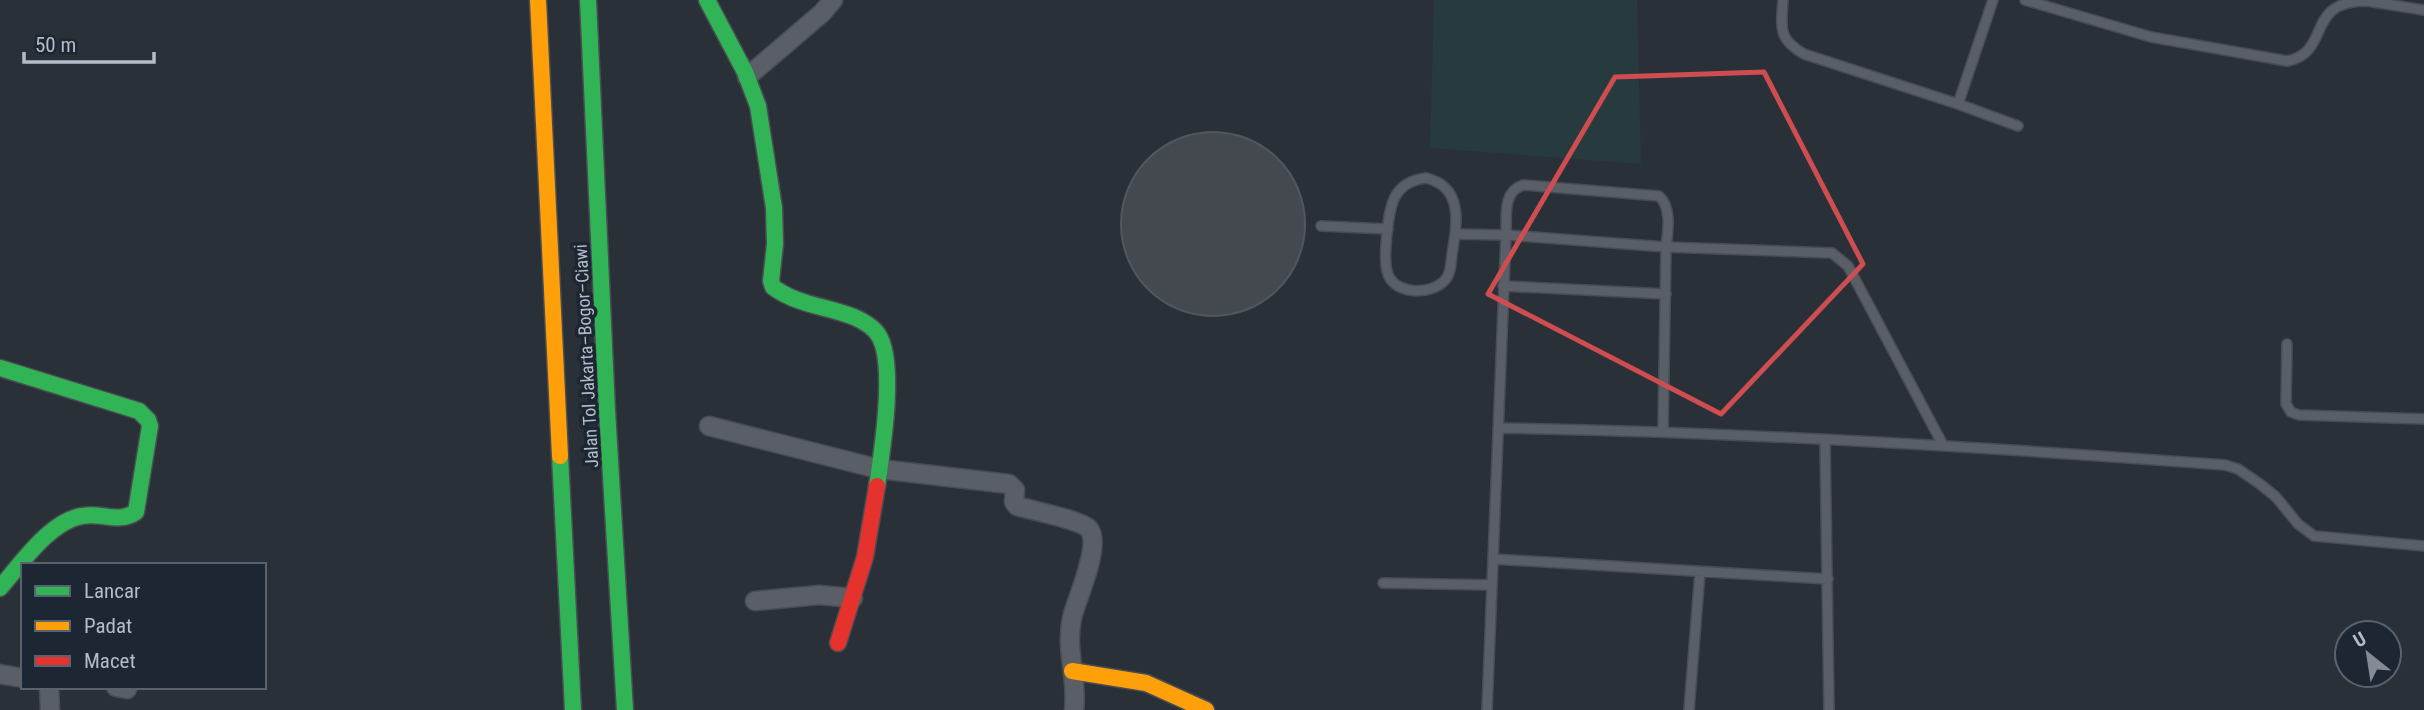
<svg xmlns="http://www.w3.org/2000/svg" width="2424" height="710" viewBox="0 0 2424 710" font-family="'Roboto Condensed',sans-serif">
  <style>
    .green { fill: #273a3e }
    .building { fill: #444950; stroke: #52575f; stroke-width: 2 }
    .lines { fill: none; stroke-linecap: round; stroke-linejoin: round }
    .lane-casing { stroke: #484c53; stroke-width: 12 }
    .street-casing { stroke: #484c53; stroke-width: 21 }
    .fast-casing { stroke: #484c53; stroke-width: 19 }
    .slow-casing { stroke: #484c53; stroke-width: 19 }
    .jam-casing { stroke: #484c53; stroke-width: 19 }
    .lane { stroke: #5a5e66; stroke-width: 9 }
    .street { stroke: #5a5e66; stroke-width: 18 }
    .fast { stroke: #30b455; stroke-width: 16 }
    .slow { stroke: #ff9f0a; stroke-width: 16 }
    .jam { stroke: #e5322d; stroke-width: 16 }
    .marked { fill: none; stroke: #ce4d50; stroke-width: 5; stroke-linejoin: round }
    .labels { text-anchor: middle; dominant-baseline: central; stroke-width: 7; stroke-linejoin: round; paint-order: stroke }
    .street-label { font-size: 18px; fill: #b4bcc9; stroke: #1d2633 }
  </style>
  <rect width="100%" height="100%" fill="#2a3038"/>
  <path class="green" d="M1434,0H1637L1641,164L1430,148Z"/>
  <path class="building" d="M1121 224a92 92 0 1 1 184 0a92 92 0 1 1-184 0Z"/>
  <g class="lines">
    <g class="lane-casing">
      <path id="lane" d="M1783,0C1781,28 1778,39 1804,54L1958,104L2018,126
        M2025,0L2151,37L2287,61C2333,52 2303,1 2367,1L2424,10
        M1958,104L1993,0
        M1426,178C1464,187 1457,224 1452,254C1451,262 1451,274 1445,280C1431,296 1392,295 1387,271C1384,259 1386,244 1387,233C1390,205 1393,182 1426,178Z
        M1321,226L1388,229
        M1455,234L1506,235L1487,710
        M1503,286L1666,294
        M2287,344L2286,404L2291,412L2299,415L2424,419
        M1498,428C1741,432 1983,447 2225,465L2238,469L2260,484L2276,497L2298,524L2314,536L2424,546
        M1663,431L1666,247C1668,231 1672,208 1659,196L1523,185C1502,192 1507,216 1506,235L1666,247L1832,253L1848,266L1943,445
        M1825,441L1829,710
        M1493,559L1828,579
        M1383,583L1492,585
        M1689,710L1700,572"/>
    </g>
    <g class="street-casing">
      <path id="street" d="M747,77L822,13L833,0
        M709,426L879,469L1009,484L1015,490L1014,502L1017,506C1030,510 1081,520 1089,529C1102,545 1076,600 1072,618C1065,651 1078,678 1074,710
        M755,601L819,595L853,598
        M0,674L23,678
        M49,687L50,710
        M116,687L127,689"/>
    </g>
    <g class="fast-casing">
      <path id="fast" d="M588,0L607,410L625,710
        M707,0L745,72L758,106L774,208L775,244L771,281L773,287C797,305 826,306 854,317C863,321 874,327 879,336C896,365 882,452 877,486
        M0,368L139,411L148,420L150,426L136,512C118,524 102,512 82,516C50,521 20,565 0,588
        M560,456L573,710"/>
    </g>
    <g class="slow-casing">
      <path id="slow" d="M538,0L560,456
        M1072,671L1146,683L1206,710"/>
    </g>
    <g class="jam-casing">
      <path id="jam" d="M838,643L865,557L877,486"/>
    </g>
    <use href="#lane" class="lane"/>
    <use href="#street" class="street"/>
    <use href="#fast" class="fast"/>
    <use href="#slow" class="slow"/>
    <use href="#jam" class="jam"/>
  </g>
  <path class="marked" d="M1764,72L1863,264L1721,414L1488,294L1615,77Z"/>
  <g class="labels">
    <g class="street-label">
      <text transform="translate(586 356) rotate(-93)">Jalan Tol Jakarta–Bogor–Ciawi</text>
    </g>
  </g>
  <rect x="21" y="563" width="245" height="126" fill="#1d2633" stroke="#59626f" stroke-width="2"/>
  <rect x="35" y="586" width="35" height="10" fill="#30b455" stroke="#59626f" stroke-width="2"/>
  <text x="84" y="598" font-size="21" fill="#b4bcc9">Lancar</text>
  <rect x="35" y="621" width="35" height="10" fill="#ff9f0a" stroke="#59626f" stroke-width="2"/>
  <text x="84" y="633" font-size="21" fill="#b4bcc9">Padat</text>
  <rect x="35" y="656" width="35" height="10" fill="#e5322d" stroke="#59626f" stroke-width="2"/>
  <text x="84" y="668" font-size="21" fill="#b4bcc9">Macet</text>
  <g transform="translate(2368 654) rotate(330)"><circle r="33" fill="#1d2633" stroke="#59626f" stroke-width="2"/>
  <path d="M0-5L12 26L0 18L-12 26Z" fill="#848b96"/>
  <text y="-10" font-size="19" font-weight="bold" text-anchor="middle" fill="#b4bcc9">U</text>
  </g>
  <path d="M24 52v10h130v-10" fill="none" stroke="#b4bcc9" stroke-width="3.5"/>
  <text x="35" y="52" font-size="21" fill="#b4bcc9" stroke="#1d2633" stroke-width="5" paint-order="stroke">50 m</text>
</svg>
